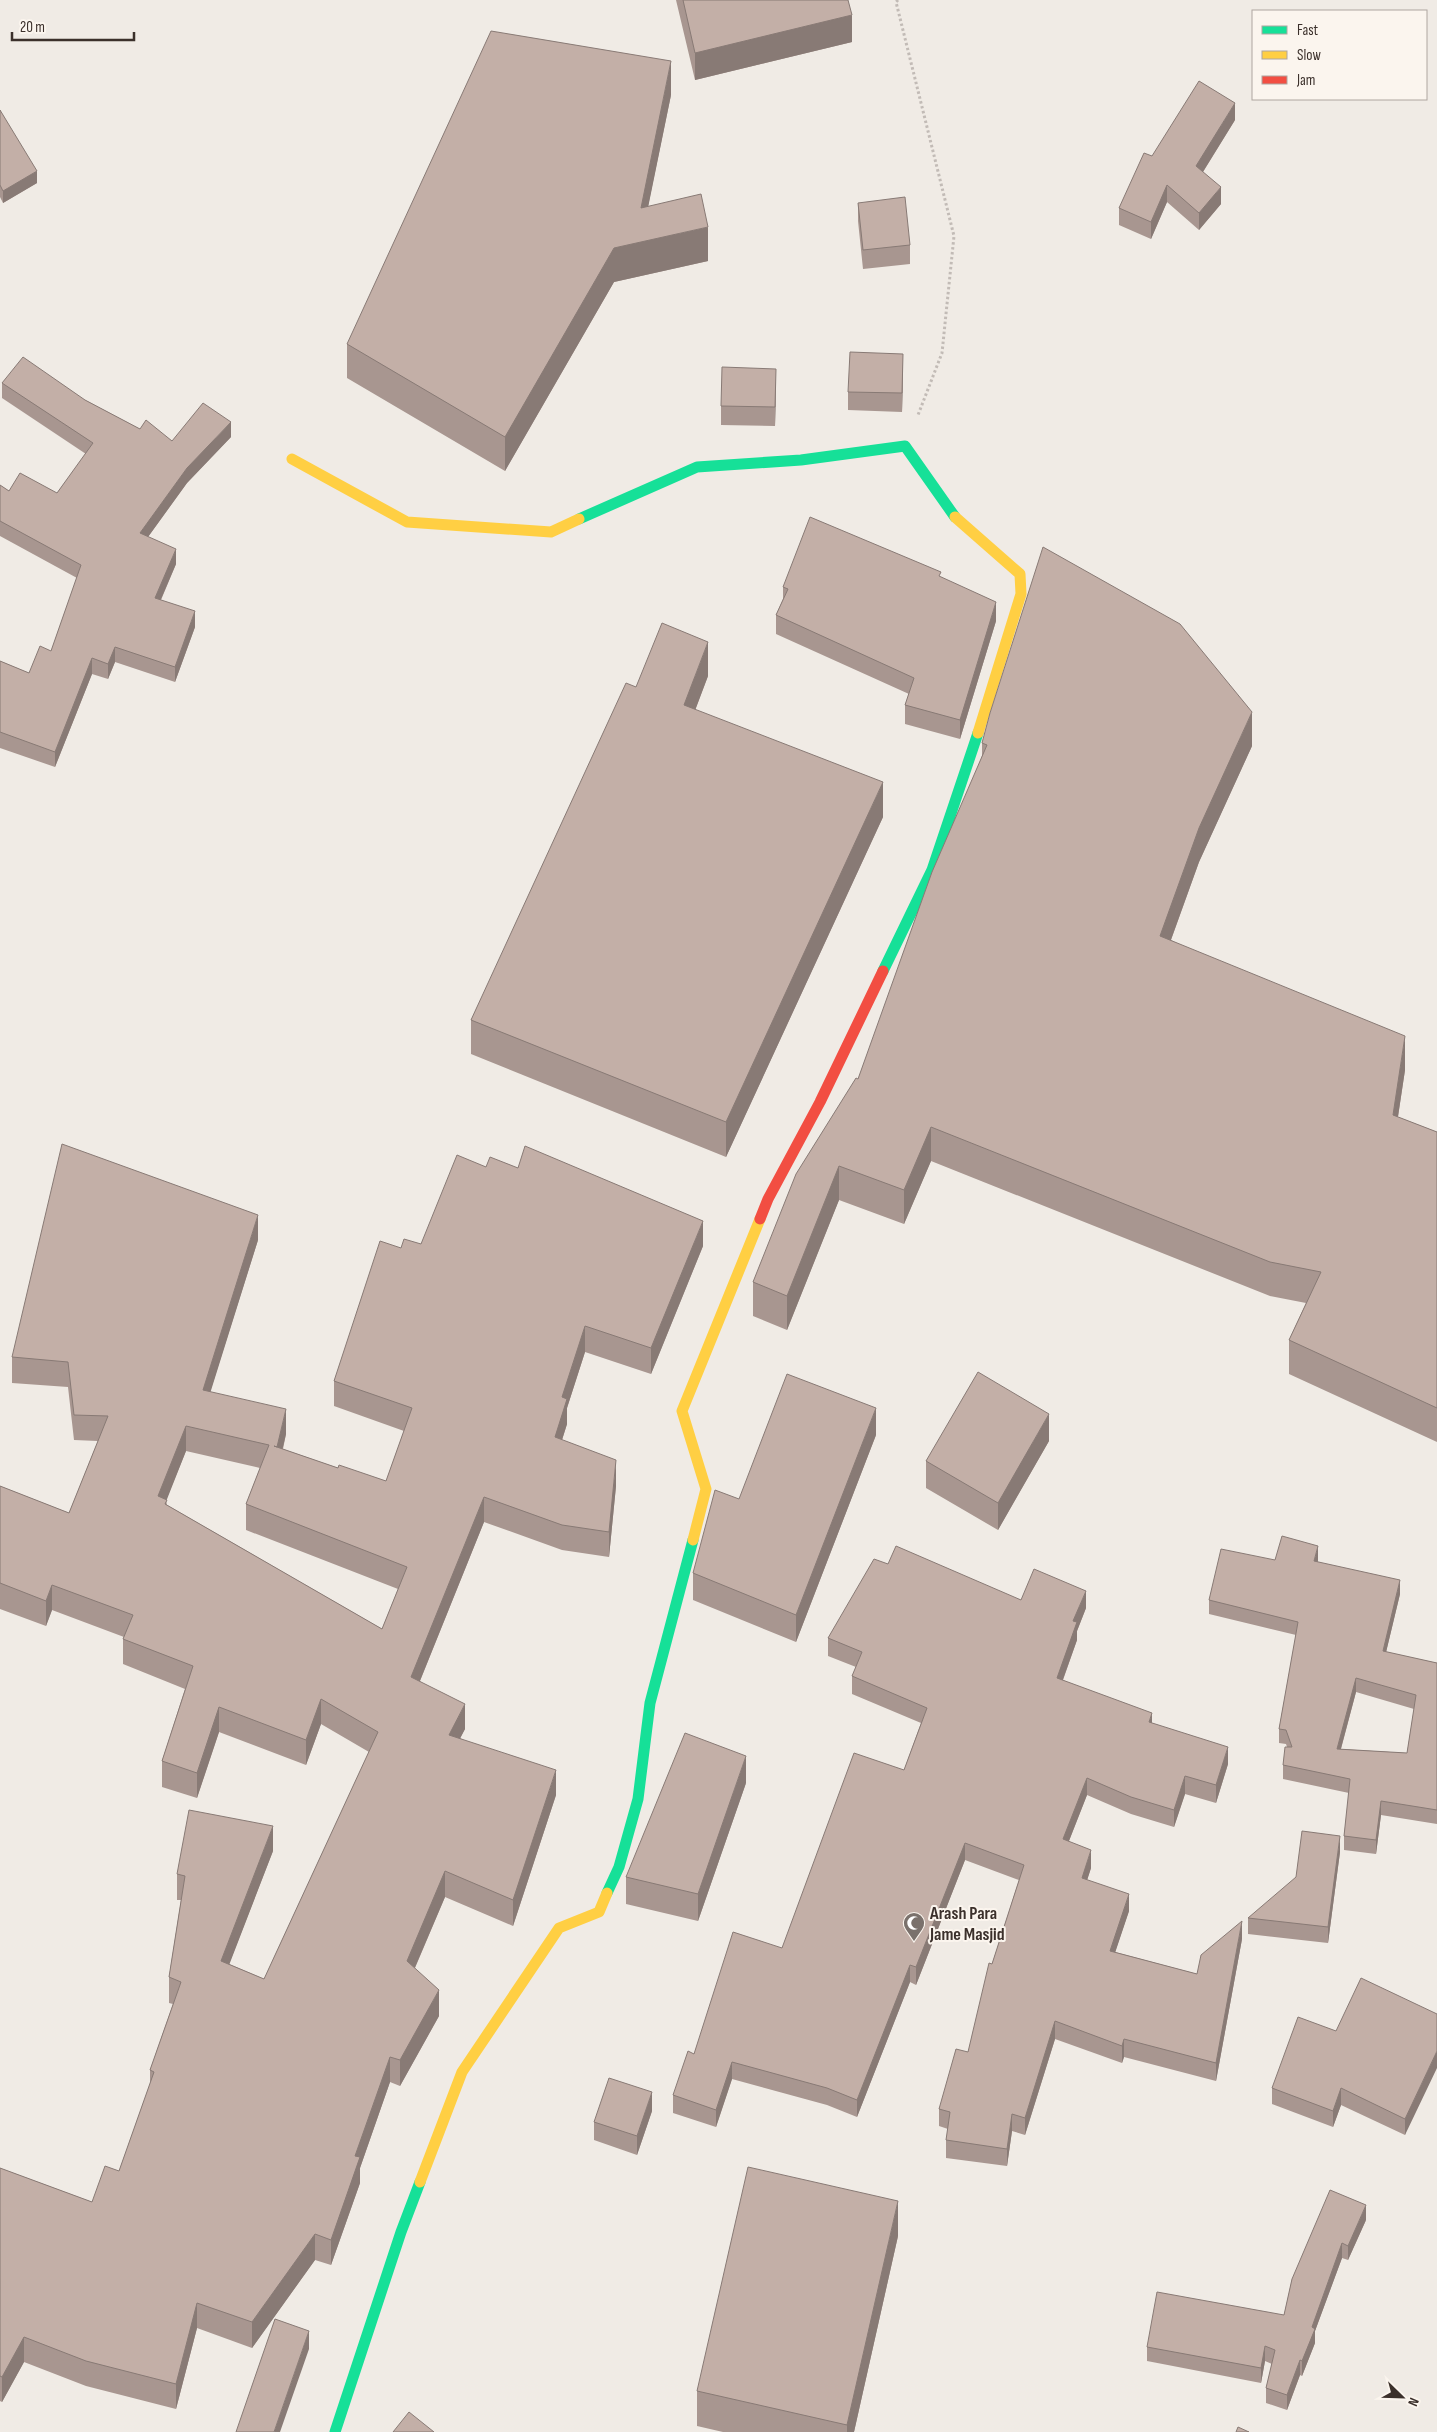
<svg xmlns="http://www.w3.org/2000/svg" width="1437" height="2432" viewBox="0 0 1437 2432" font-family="'Sofia Sans Condensed',sans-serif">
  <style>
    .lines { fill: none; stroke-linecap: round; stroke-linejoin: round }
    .path { stroke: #c2bbb6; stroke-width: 3; stroke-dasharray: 2.5 2.5; stroke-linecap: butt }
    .fast { stroke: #16e098; stroke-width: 11 }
    .slow { stroke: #ffcf43; stroke-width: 11 }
    .jam { stroke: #f24e42; stroke-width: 11 }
    .wall { fill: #a89690; fill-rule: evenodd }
    .shaded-wall { fill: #887a75 }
    .building { fill: #c3afa7; stroke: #887a75; fill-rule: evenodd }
    .labels { text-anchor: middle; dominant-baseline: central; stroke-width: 4; stroke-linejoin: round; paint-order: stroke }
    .poi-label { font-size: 18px; font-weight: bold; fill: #3b302b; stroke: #fbf5ee; text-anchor: start }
  </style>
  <rect width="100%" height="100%" fill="#f0ebe5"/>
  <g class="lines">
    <path class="path" d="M898,0L896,2L954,236L942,353L918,415"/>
    <path class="fast" d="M579,519L697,467L801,460L905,446L955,517
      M883,971L932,870L978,733
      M607,1893L619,1867L638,1799L650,1703L693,1540
      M335,2432L401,2232L420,2182"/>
    <path class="slow" d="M292,459L407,522L551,532L579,519
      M955,517L1020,574L1021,594L978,733
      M693,1540L706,1489L682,1411L760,1219
      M420,2182L462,2072L559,1928L599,1912L607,1893"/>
    <path class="jam" d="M760,1219L768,1199L820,1102L883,971"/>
  </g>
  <path class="wall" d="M676,0H848L852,42L695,80Z
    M671,95L648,206L708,261L614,282L505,471L347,378V344Z
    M0,110L37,183L3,203L0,197Z
    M1235,120L1203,172L1221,204L1199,230L1167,202L1151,239L1119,225V208L1152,156Z
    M858,203L910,245V264L863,269L858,221Z
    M903,373L902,412L848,410V392Z
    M2,383L85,400L140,429L172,441L231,437L187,483L148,537L176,564L161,600L195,627L175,682L115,662L108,679L92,674L55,767L0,748V661L29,673L51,651L77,578L0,536V485L9,491L57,493L86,454L2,398Z
    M776,387L775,426L721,425V406Z
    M941,577L996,621L960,739L905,724V705L909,694L776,634V615L783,599V587Z
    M708,676L695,710L883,817L726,1157L471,1054V1020L636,687Z
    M982,743L1252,746L1199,862L1171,940L1405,1070L1398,1117L1437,1132V1442L1289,1374V1340L1306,1303L1270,1296L931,1161L904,1224L839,1200L787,1330L753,1316V1282L858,1079L982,756Z
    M486,1167L703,1246L651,1374L585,1352L567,1408V1424L562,1440L616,1486L609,1557L562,1550L484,1522L420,1681L465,1729L460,1738L556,1795L513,1926L445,1897L415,1968L439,2016L400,2086L390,2082L360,2168V2183L331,2265L315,2260L252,2348L197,2328L176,2409L86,2386L24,2362L2,2402L0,2401V2168L92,2202L119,2171L150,2084V2070L173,2004L169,2003V1977L181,1900H177V1874L273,1851L229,1964L264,1979L369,1752L321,1724L306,1765L219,1732L197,1798L162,1787V1761L185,1689L123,1664V1639L124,1637L52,1610L46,1626L0,1609V1486L69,1513L98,1441L74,1440L68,1387L12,1383V1357L258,1240L210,1392L286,1434L283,1449L338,1468L386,1481L404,1431L334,1406V1381L401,1248L421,1244ZM186,1451L260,1468L246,1504V1530L398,1589L382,1629L167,1505L166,1500Z
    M876,1435L796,1642L693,1600V1573L739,1499Z
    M1049,1441L998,1530L926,1488V1461Z
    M1275,1560H1318V1562L1400,1594L1386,1652L1437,1663V1824L1381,1815L1376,1854L1344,1850V1836L1349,1793L1283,1779V1765L1287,1747L1286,1744L1279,1743V1729L1296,1635L1209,1614V1600ZM1356,1692L1414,1709L1407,1753L1341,1749Z
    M888,1564L1021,1600L1086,1608L1077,1631V1640L1063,1680L1152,1723L1228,1764L1216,1803L1185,1794L1174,1827L1131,1814L1087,1795L1069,1841L1091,1868L1087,1880L1129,1911L1115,1952L1197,1974L1242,1939L1216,2081L1124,2057L1122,2063L1055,2039L1025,2135L1012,2131L1007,2166L946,2158V2140L948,2129L939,2126V2109L968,2052L992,1964L1019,1880L965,1860L916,1985L910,1982L857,2117L827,2105L732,2079L716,2127L673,2113V2095L694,2054L782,1948L904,1770L921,1723L852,1694V1676L856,1667L828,1656V1638Z
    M746,1783L698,1921L626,1904V1877Z
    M1340,1852L1328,1943L1248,1934V1918Z
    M1437,2014L1405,2135L1341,2105L1333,2127L1272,2104V2088L1336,2031Z
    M652,2111L637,2155L594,2140V2122Z
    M1366,2220L1348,2260L1342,2258L1315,2331V2343L1302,2376L1300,2375L1287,2410L1266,2403V2388L1272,2364L1265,2361L1261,2383L1147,2361V2347L1284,2315L1292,2279Z
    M898,2236L854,2432H723L697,2426V2391Z"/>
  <path class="shaded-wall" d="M852,15V42L695,80V53Z
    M671,61V95L641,242V208Z
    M1235,103V120L1196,183V166Z
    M37,171V183L3,203V191Z
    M1167,185V202L1151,239V222Z
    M1221,187V204L1199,230V213Z
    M708,227V261L614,282L505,471V437L614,248Z
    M903,354V373L902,412V393Z
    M776,369V387L775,426V407Z
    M231,422V437L187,483L140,548V533L187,468Z
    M176,549V564L155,613V598Z
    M996,602V621L960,739V720Z
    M195,611V627L175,682V667Z
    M708,642V676L684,740V705Z
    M115,647V662L108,679V664Z
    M92,658V674L55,767V752Z
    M1252,712V746L1199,862L1160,970V936L1199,828Z
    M883,782V817L726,1157V1122Z
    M1405,1036V1070L1393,1149V1115Z
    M931,1127V1161L904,1224V1190Z
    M839,1166V1200L787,1330V1296Z
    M258,1215V1240L203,1416V1390Z
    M703,1221V1246L651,1374V1348Z
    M585,1326V1352L567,1408V1424L555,1462V1437L562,1397Z
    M876,1408V1435L796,1642V1615Z
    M286,1409V1434L277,1472V1447Z
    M1049,1414V1441L998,1530V1503Z
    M186,1426V1451L158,1522V1496Z
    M616,1460V1486L609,1557V1532Z
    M484,1497V1522L411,1703V1677Z
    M1318,1546V1560L1314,1575V1561Z
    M1400,1580V1594L1383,1665V1651Z
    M52,1585V1610L46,1626V1601Z
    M1086,1591V1608L1077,1631V1640L1057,1696V1678L1073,1621Z
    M1356,1678V1692L1337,1763V1749Z
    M321,1699V1724L306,1765V1740Z
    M465,1704V1729L449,1760V1735Z
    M219,1707V1732L197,1798V1773Z
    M1152,1713V1730L1149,1722Z
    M1228,1747V1764L1216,1803V1785Z
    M746,1756V1783L698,1921V1894Z
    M556,1770V1795L513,1926V1900Z
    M1185,1776V1794L1174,1827V1810Z
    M1087,1778V1795L1063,1856V1839Z
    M1381,1801V1815L1376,1854V1840Z
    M273,1826V1851L221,1986V1961Z
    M1340,1836V1852L1328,1943V1927Z
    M965,1843V1860L916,1985V1967Z
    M1091,1850V1868L1082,1896V1878Z
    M445,1871V1897L407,1986V1961Z
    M1129,1894V1911L1110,1968V1951Z
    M1242,1921V1939L1216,2081V2063Z
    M910,1965V1982L857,2117V2100Z
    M439,1990V2016L400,2086V2060Z
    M1055,2021V2039L1025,2135V2118Z
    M1124,2039V2057L1122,2063V2046Z
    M1437,2051V2068L1405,2135V2119Z
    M390,2057V2082L360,2168V2183L331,2265V2240L355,2156Z
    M732,2062V2079L716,2127V2110Z
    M1341,2088V2105L1333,2127V2111Z
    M652,2092V2111L637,2155V2136Z
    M1012,2114V2131L1007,2166V2149Z
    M898,2201V2236L854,2432H847V2425Z
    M1366,2205V2220L1348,2260V2246Z
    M315,2234V2260L252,2348V2322Z
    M1342,2243V2258L1315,2331V2343L1302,2376V2361L1312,2327Z
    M197,2303V2328L176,2409V2384Z
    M309,2331V2349L280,2432H274Z
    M24,2337V2362L2,2402V2377Z
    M1265,2346V2361L1261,2383V2368Z
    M1300,2360V2375L1287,2410V2395Z"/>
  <path class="building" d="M683,0H848L852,15L695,53Z
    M491,31L671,61L641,208L701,194L708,227L614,248L505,437L347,344Z
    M1199,81L1235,103L1196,166L1221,187L1199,213L1167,185L1151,222L1119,208L1144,153L1152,156Z
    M0,110L37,171L3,191L0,185Z
    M905,197L910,245L863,250L858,203Z
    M850,352L903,354L902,393L848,392Z
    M23,357L85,400L140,429L146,420L172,441L203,403L231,422L187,468L140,533L176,549L155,598L195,611L175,667L115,647L108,664L92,658L55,752L0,732V661L29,673L40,646L51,651L81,565L0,521V485L9,491L20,473L57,493L93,443L2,383Z
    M722,367L776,369L775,407L721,406Z
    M810,517L941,572L939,576L996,602L960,720L905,705L914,678L776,615L788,589L783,587Z
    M1043,547L1180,624L1252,712L1199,828L1160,936L1405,1036L1393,1115L1437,1132V1408L1289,1340L1321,1272L1270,1262L931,1127L904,1190L839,1166L787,1296L753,1282L796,1174L856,1078L858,1079L932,872L987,745L982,743L990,713Z
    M662,623L708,642L684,705L883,782L726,1122L471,1020L626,683L636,687Z
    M62,1144L258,1215L203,1390L286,1409L277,1447L274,1446L338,1468L339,1465L386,1481L412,1408L334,1381L380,1241L401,1248L404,1239L421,1244L457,1155L486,1167L490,1157L518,1168L525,1146L703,1221L651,1348L585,1326L562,1397L567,1399L555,1437L616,1460L609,1532L562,1525L484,1497L411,1677L465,1704L449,1735L556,1770L513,1900L445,1871L407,1961L439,1990L400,2060L390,2057L355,2156L360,2157L331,2240L315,2234L252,2322L197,2303L176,2384L86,2361L24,2337L2,2377L0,2376V2168L92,2202L105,2166L119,2171L154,2072L150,2070L181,1982L169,1977L185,1876L177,1874L189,1810L273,1826L221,1961L264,1979L378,1732L321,1699L306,1740L219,1707L197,1773L162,1761L193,1666L123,1639L133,1615L52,1585L46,1601L0,1583V1486L69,1513L108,1416L74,1415L68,1362L12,1357ZM186,1426L269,1445L246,1504L407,1567L382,1629L165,1504L167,1500L158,1496Z
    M978,1372L1049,1414L998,1503L926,1461Z
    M787,1374L876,1408L796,1615L693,1573L715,1490L739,1499Z
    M1282,1536L1318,1546L1314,1561L1400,1580L1383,1651L1437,1663V1810L1381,1801L1376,1840L1344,1836L1350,1779L1283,1765L1285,1747H1292L1286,1730L1279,1729L1298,1622L1209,1600L1221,1549L1275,1560ZM1356,1678L1416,1695L1407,1753L1337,1749Z
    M896,1546L1021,1600L1034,1569L1086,1591L1073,1621L1077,1622L1057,1678L1152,1713L1149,1722L1228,1747L1216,1785L1185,1776L1174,1810L1131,1797L1087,1778L1063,1839L1091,1850L1082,1878L1129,1894L1110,1951L1197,1974L1201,1955L1242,1921L1216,2063L1124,2039L1122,2046L1055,2021L1025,2118L1012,2114L1007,2149L946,2140L950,2112L939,2109L956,2049L968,2052L989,1963L992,1964L1024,1865L965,1843L916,1967L910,1965L857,2100L827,2088L732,2062L716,2110L673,2095L688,2051L694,2054L733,1932L782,1948L854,1753L904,1770L927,1708L852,1676L862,1652L828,1638L874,1559L888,1564Z
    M685,1733L746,1756L698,1894L626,1877Z
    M1302,1831L1340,1836L1328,1927L1248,1918L1296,1877Z
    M1361,1978L1437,2014V2051L1405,2119L1341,2088L1333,2111L1272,2088L1298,2017L1336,2031Z
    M609,2078L652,2092L637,2136L594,2122Z
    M748,2167L898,2201L847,2425L697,2391Z
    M1330,2190L1366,2205L1348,2246L1342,2243L1312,2327L1315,2329L1302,2361L1300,2360L1287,2395L1266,2388L1275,2350L1265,2346L1261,2368L1147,2347L1157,2292L1284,2315L1292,2279Z
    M275,2319L309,2331L274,2432H236Z
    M409,2412L434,2432H393Z
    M1238,2427L1249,2432H1236Z"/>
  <defs>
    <g id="mosque-pin" transform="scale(1.125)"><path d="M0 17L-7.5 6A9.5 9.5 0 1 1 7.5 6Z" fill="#7a716c" stroke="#fbf5ee"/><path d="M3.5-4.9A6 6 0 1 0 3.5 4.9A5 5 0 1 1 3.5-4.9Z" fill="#fff"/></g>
  </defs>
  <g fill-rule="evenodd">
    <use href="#mosque-pin" x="914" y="1923"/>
  </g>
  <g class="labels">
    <g class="poi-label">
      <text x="930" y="1913">Arash Para<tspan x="930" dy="21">Jame Masjid</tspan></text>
    </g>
  </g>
  <rect x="1252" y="10" width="175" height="90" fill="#fbf5ee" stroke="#aea6a0"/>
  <rect x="1262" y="26" width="25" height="8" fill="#16e098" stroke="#aea6a0"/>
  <text x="1297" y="35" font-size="15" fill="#3b302b">Fast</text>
  <rect x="1262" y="51" width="25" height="8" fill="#ffcf43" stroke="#aea6a0"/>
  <text x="1297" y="60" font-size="15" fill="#3b302b">Slow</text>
  <rect x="1262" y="76" width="25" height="8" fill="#f24e42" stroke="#aea6a0"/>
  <text x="1297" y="85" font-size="15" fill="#3b302b">Jam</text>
  <g transform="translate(1402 2397) rotate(113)" stroke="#fbf5ee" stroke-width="4" paint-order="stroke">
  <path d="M0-4L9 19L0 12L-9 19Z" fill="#3b302b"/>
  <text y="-8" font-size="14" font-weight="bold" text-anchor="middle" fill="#3b302b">N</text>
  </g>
  <path d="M12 32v8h122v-8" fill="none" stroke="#3b302b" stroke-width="2.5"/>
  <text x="20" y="32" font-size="15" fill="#3b302b" stroke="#fbf5ee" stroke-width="4" paint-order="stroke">20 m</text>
</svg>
